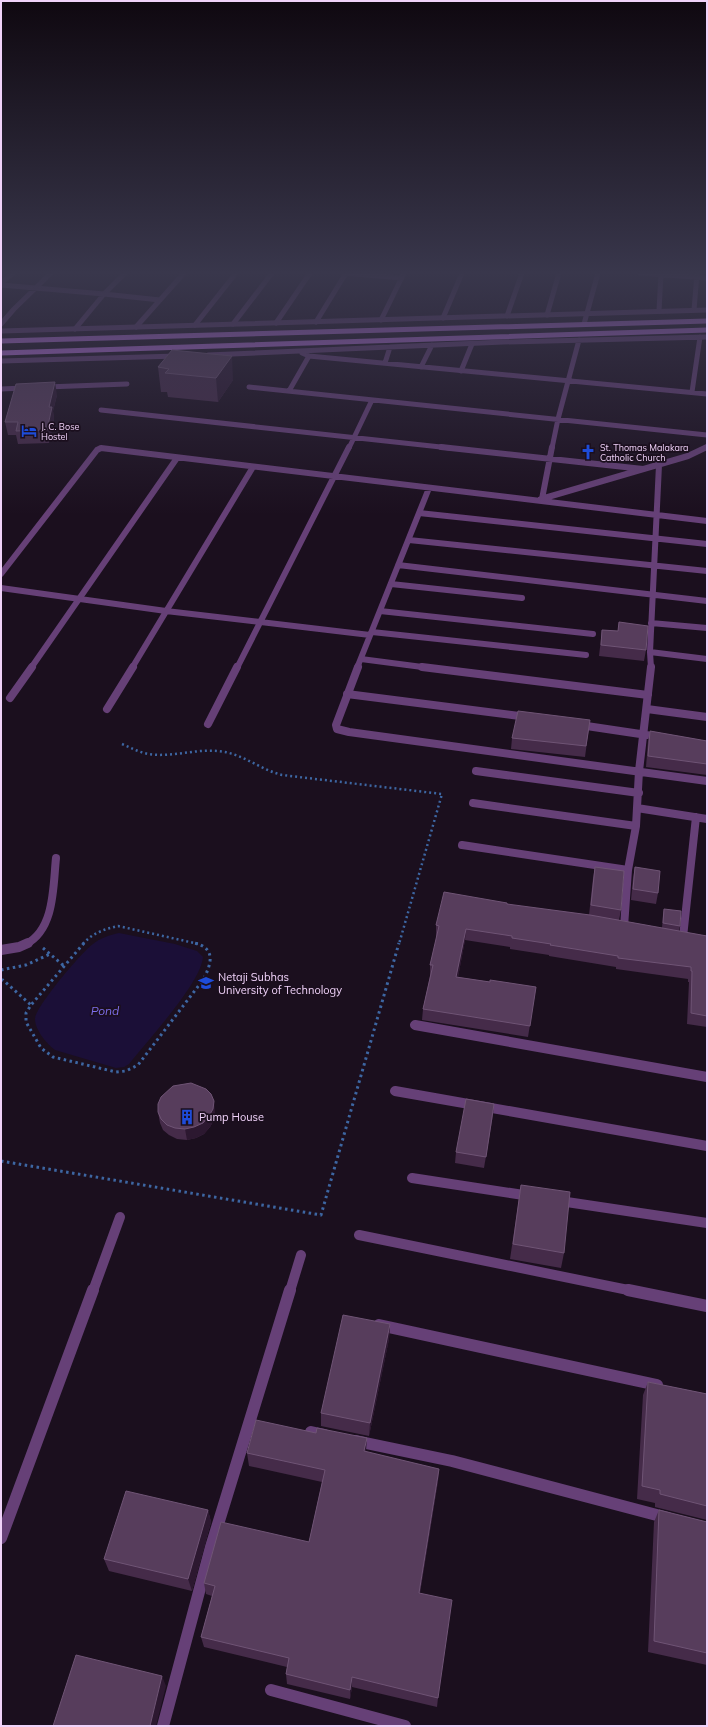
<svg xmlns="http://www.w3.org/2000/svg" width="708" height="1727" viewBox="0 0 708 1727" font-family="Mulish,sans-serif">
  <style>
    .water { fill: #1b0f37 }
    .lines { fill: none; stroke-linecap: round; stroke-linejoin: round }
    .path-far1 { stroke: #3d66a2; stroke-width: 2.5; stroke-dasharray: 2 3; stroke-linecap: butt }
    .path { stroke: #3d66a2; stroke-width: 3; stroke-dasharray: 2.5 3.5; stroke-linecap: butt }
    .service-far2 { stroke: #664077; stroke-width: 5 }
    .service-far1 { stroke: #664077; stroke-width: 8 }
    .service { stroke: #664077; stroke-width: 10 }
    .pedestrian { stroke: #664077; stroke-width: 5 }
    .minor-far4 { stroke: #664077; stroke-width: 5 }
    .minor-far3 { stroke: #664077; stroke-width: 6 }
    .minor-far2 { stroke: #664077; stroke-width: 8 }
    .minor-far1 { stroke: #664077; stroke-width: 10 }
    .minor { stroke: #664077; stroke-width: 12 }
    .tertiary { stroke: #664077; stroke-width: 5 }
    .secondary { stroke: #c676ec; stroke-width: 5 }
    .wall { fill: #452b49 }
    .shaded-wall { fill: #2c1830 }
    .building { fill: #573d5c; stroke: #6f5475 }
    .labels { text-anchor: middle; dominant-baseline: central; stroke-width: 3.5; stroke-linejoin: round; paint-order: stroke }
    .far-poi-label { font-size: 9px; fill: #f0d2f9; stroke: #1b0f1e; text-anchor: start }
    .poi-label { font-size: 11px; fill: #f0d2f9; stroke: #1b0f1e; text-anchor: start }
    .water-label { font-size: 12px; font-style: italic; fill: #7d6eeb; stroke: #1b0f1e }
  </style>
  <rect width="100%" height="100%" fill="#1b0f1e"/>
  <path class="water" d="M119,933L175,944L197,951L203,957C201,983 147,1041 129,1064L124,1067L116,1068L55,1050C47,1044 35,1030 35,1019C36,1006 81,953 93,944C100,938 110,935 119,933Z"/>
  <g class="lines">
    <path class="path-far1" d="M122,744C131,748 139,752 148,754C173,758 199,747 225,752C245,756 262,770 282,775L442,794L399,944
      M83,944C92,933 105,929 118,926L199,944"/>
    <path class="path" d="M84,943L31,1005L26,1013V1022L41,1048L53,1057L116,1072L126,1071L138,1065L203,980C211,965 217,948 194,943
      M43,948L64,966
      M1,970L26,965L50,954
      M1,980H3L31,1005
      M1,1161L321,1215L399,943"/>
    <path class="service-far2" d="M46,387L127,384
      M1,389L24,388"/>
    <path class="service-far1" d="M26,944C55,929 53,886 56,858"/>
    <path class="service" d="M1,950L19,947L28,943"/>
    <path class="pedestrian" d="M461,371L472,344"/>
    <path class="minor-far4" d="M344,273L402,278
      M640,273L707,278
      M1,283L13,273
      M1,285L104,294L75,329
      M104,294L160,300
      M104,294L125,273
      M694,310L697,274
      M659,311L661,273
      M547,315L559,273
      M507,316L522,273
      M443,318L462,273
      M381,320L404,273
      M316,322L346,273
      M276,323L310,273
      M1,324L14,309L51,273
      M233,324L272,273
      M584,324L598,273
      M195,325L236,273
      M136,327L184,273
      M302,353L309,356L707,394
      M208,355L503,342L707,337
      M1,361L178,356
      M385,363L390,347
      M421,367L432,345
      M249,387L707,435
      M289,391L309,356
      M692,392L700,337
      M101,410L450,448
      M349,448L372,400
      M552,448L558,419L579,340
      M705,448L707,447"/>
    <path class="minor-far3" d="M441,447L643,469
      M541,499L688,456L707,447
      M542,499L552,447
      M419,513L707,544
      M409,540L707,571
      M398,565L707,601
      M1,574L97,450L101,448L707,521
      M391,584L522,598
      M1,588L166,611L370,635
      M380,611L593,634
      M651,623L707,628
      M372,632L586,655
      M650,652L707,659
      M361,659L430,668
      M31,668L177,458
      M132,668L253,467
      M237,668L349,447
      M357,668L429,488
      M651,668L650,652L659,465"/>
    <path class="minor-far2" d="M358,667L336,725L337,729L349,732L707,781
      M422,667L648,695
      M347,694L527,717
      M10,698L32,667
      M107,709L133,667
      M647,709L707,717
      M208,724L237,667
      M580,725L647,735
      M476,771L639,793
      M473,803L636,826
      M637,808L707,819
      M462,845L628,870
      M624,927L628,870L636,826L639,771L651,667
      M683,937L696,817"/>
    <path class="minor-far1" d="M415,1025L707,1077
      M395,1091L707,1146
      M412,1178L530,1196
      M560,1201L707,1223
      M359,1235L633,1291
      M93,1291L120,1217
      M290,1291L301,1255"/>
    <path class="minor" d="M628,1290L707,1306
      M379,1325L657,1385
      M311,1432L325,1435
      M356,1441L452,1461L668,1518
      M1,1538L93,1290
      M271,1690L405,1726
      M163,1726L211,1547L290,1290"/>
    <path class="tertiary" d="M1,331L707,310"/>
    <path class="secondary" d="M1,341L707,321
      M1,353L707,330"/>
  </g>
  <path class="wall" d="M172,350L233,380L218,402L168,397L167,392H161L158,367Z
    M57,395L53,411L54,419L49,443L18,444L16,435H8L5,422Z
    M619,622L646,650L644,661L599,656L602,630L618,631Z
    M590,720L585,757L511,749L512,738Z
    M650,731L707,741V775L646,767L648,741Z
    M595,867L621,910L619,920L662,928L663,914L664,909L680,926L679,931L707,936V1027L687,1024L689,982H688V979L616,969V967L549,956V955L510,949V947L465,940L458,977L490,982L536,987L528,1037L422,1020L423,1009L430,976V965L437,937H436V925L507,904L589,915L593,878Z
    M635,867L658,893L656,904L631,900L633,878Z
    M158,1112H215L214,1120L210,1127L204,1134L196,1138L187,1140L177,1139L169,1135L163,1130L160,1123Z
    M493,1115L484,1168L455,1163L456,1152Z
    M521,1185L564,1253L561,1268L510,1259Z
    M390,1324L389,1339L369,1436L321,1426V1413Z
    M648,1382L707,1394V1520L655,1507V1503L637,1499L643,1395Z
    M366,1452L439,1469L438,1481L420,1593L438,1698L437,1707L352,1687L350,1699L287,1684L286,1674L287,1667L204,1647L201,1637L212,1596L206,1594L204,1583L309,1542L322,1482L249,1466L247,1453Z
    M208,1510L211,1522L192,1591L109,1571L104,1559Z
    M659,1510L707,1522V1665L648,1652L654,1522Z"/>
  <path class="shaded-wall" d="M232,356L233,380L218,402L216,378Z
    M55,382L57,395L53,411L54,419L49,443L47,430L49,407Z
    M466,929L465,940L456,988V977Z
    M214,1101L215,1112L214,1120L210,1127L204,1134L196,1138L187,1140L185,1129Z
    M494,1104L493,1115L484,1168L486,1157Z
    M390,1324L389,1339L369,1436L370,1423Z
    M367,1438L366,1451L364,1464V1451Z
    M439,1469L438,1481L418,1604L419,1593Z
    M208,1510L211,1522L192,1591L188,1579Z
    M162,1676L166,1686L156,1726H150Z
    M352,1677V1687L350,1699V1690Z"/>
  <path class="building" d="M172,350L232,356L216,378L165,373L169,369L158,367Z
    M55,382L49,407H52L47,430L16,431L18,422H5L16,384Z
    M619,622L648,626L646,650L601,645L602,630L618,631Z
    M518,711L590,720L586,746L512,738Z
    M650,731L707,741V764L648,756Z
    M595,867L624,871L621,910L591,905Z
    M635,867L660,871L658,893L633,889Z
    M444,892L507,903V904L590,915L707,936V1016L691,1013L692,971H691V967L618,958V956L550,945L551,944L512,938V936L466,929L456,977L490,982V980L536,987L530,1026L423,1009L433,965H430L439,926L436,925Z
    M664,909L681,911L680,926L663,923Z
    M191,1083L206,1089L211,1094L214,1101L213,1109L209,1116L203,1123L194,1127L185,1129L175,1128L167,1125L161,1119L158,1112V1104L161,1097L173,1086Z
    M466,1099L494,1104L486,1157L456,1152Z
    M521,1185L570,1192L564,1253L513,1244Z
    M343,1315L390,1324L370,1423L321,1413Z
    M648,1382L707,1394V1506L660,1494V1490L642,1486Z
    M256,1420L316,1433L317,1428L367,1438L364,1451L439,1469L419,1593L452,1600L438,1698L352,1677L350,1690L286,1674L289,1658L201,1637L215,1586L204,1583L221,1522L309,1542L325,1470L247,1453Z
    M126,1491L208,1510L188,1579L104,1559Z
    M659,1510L707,1522V1653L654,1641Z
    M76,1655L162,1676L150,1726H53Z"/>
  <linearGradient id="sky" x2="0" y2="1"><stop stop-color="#0f0810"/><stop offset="0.53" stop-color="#39374c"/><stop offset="1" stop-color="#39374c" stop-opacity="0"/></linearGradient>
  <rect width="708" height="515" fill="url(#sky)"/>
  <defs>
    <g id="hotel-bare" transform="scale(1.2)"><path d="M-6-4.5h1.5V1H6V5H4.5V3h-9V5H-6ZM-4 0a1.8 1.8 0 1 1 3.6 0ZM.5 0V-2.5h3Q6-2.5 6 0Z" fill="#1e4cd9" stroke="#1b0f1e" stroke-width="2.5" paint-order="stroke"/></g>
    <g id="church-bare" transform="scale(1.2)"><path d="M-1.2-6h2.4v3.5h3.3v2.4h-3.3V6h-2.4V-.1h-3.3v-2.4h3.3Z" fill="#1e4cd9" stroke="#1b0f1e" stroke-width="2.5" paint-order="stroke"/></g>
    <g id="university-bare" transform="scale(1.2)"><path d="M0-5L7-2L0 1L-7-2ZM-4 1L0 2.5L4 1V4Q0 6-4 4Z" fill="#1e4cd9" stroke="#1b0f1e" stroke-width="2.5" paint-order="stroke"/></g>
    <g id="building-bare" transform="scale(1.2)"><path d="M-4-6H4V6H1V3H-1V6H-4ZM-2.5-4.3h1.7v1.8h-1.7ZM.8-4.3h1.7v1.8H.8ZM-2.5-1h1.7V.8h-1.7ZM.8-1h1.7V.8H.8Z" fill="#1e4cd9" stroke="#1b0f1e" stroke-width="2.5" paint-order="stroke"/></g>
  </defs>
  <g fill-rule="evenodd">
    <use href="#hotel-bare" x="29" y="431"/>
    <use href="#church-bare" x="588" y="452"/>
    <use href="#university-bare" x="206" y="983"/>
    <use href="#building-bare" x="187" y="1117"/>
  </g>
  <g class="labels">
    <g class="far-poi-label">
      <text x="41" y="426">J. C. Bose<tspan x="41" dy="10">Hostel</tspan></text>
      <text x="600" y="447">St. Thomas Malakara<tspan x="600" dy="10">Catholic Church</tspan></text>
    </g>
    <g class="poi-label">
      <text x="218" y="977">Netaji Subhas<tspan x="218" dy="13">University of Technology</tspan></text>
      <text x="199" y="1117">Pump House</text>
    </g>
    <g class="water-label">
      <text x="105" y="1010">Pond</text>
    </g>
  </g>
  <rect width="708" height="1727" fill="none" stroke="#f0d2f9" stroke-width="4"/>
</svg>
